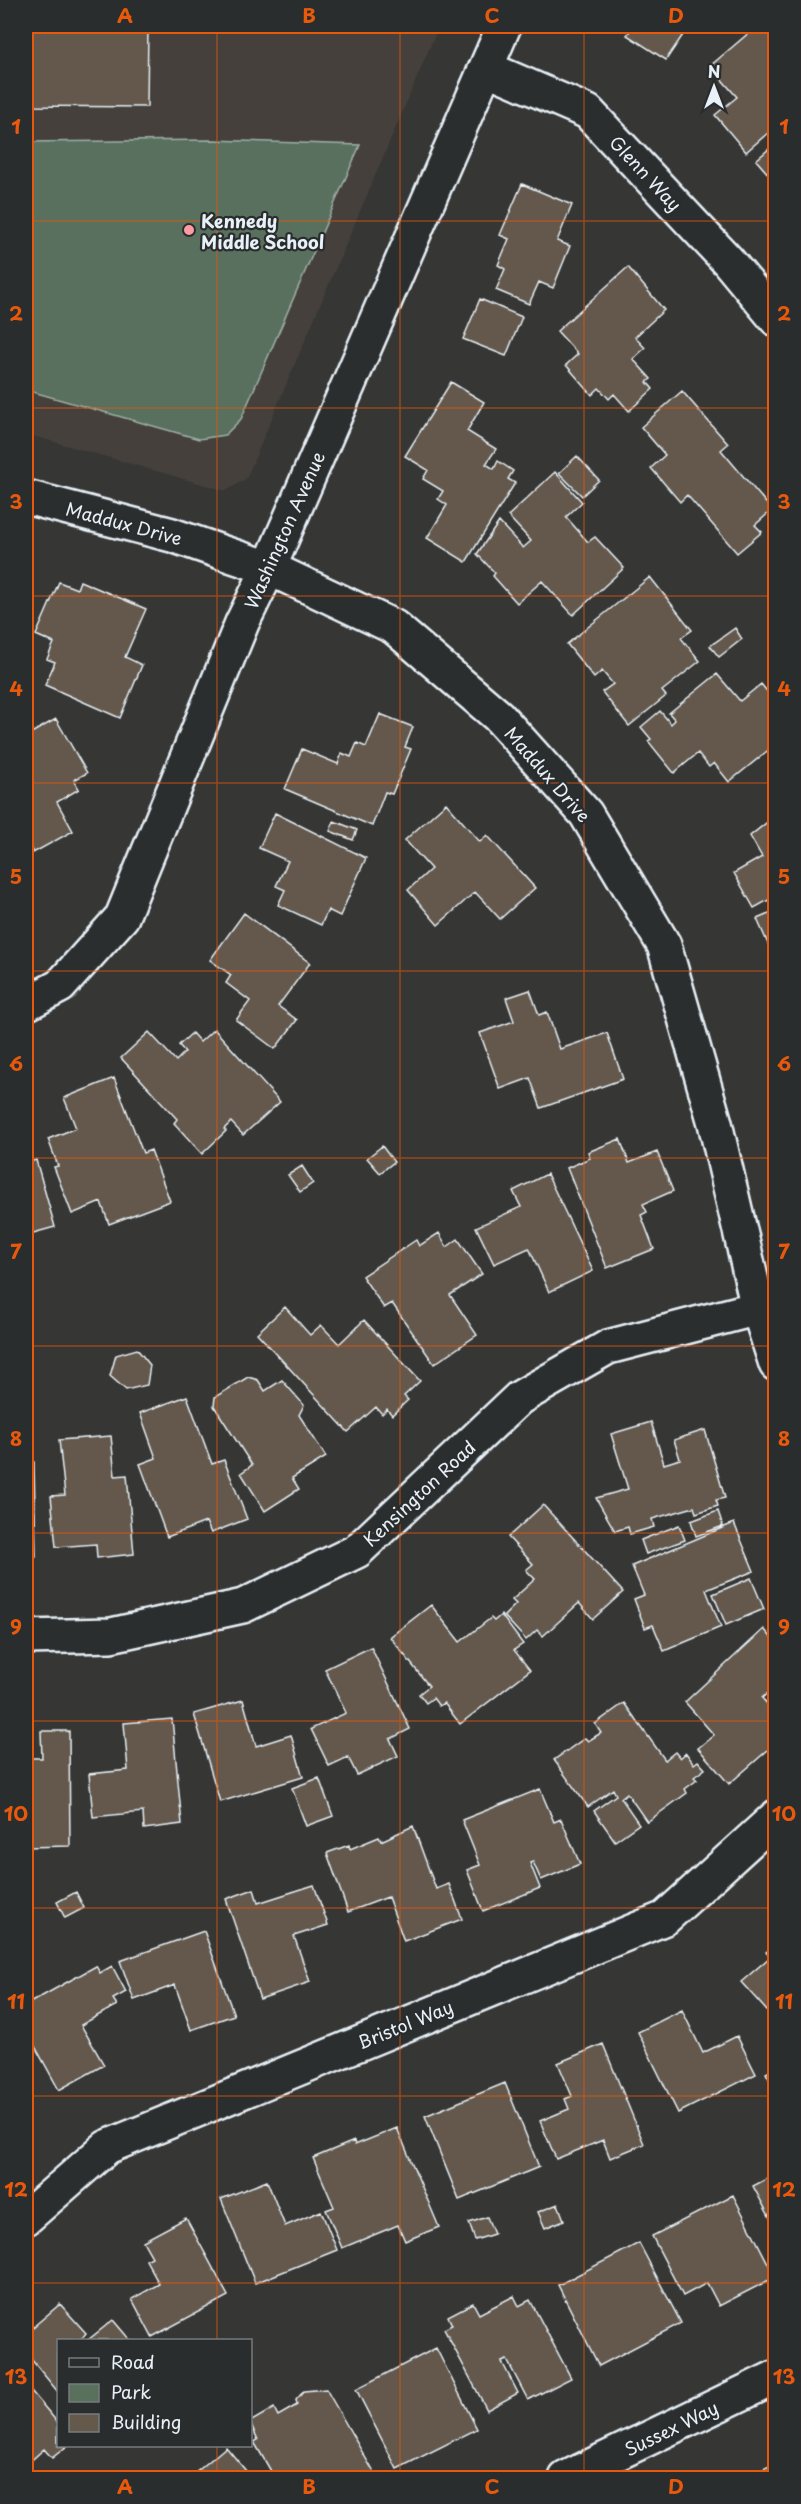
<svg xmlns="http://www.w3.org/2000/svg" width="801" height="2504" viewBox="0 0 801 2504" font-family="'Playpen Sans',sans-serif">
  <style>
    .built { fill: #44403b }
    .green { fill: #59705d; stroke: #a0b0aa; stroke-width: 1.5 }
    .building { fill: #64594b; stroke: #e8f1f8; stroke-width: 1.5 }
    .lines { fill: none; stroke-linecap: round; stroke-linejoin: round }
    .minor-casing { stroke: #e8f1f8; stroke-width: 38 }
    .minor { stroke: #2a2d2e; stroke-width: 33 }
    .grid { fill: none; stroke: #e8590c; stroke-width: 1.5; stroke-opacity: 0.55 }
    .poi-dot { fill: #ff9aa2; stroke: #2a2d2e; stroke-width: 2 }
    .labels { text-anchor: middle; dominant-baseline: central; stroke-width: 4.5; stroke-linejoin: round; paint-order: stroke }
    .street-label { font-size: 18px; fill: #e8f1f8; stroke: #2a2d2e }
    .poi-label { font-size: 18px; font-weight: bold; fill: #e8f1f8; stroke: #2a2d2e; text-anchor: start }
    .neatline { fill: none; stroke: #e8590c; stroke-width: 2 }
    .grid-label { font-size: 20px; text-anchor: middle; font-weight: bold; fill: #e8590c }
  </style>
  <rect width="100%" height="100%" fill="#363634"/>
  <filter id="ink" filterUnits="userSpaceOnUse"><feTurbulence type="fractalNoise" baseFrequency=".0167" numOctaves="2"/><feDisplacementMap in="SourceGraphic" scale="12" xChannelSelector="R" yChannelSelector="G"/><feConvolveMatrix kernelMatrix="1 2 1 2 8 2 1 2 1" color-interpolation-filters="sRGB"/></filter>
  <g filter="url(#ink)">
    <path class="built" d="M26,26H439L246,479L226,491L26,434Z"/>
    <path class="green" d="M213,140L360,145L241,419L225,435L199,439L26,390V142Z"/>
    <path class="building" d="M26,26H148L147,107L26,106Z
      M633,26H689L666,60L627,35Z
      M757,26H776V126L746,152L715,115L737,97L710,66Z
      M776,143V183L756,160Z
      M522,184L572,205L557,241L570,246L553,288L539,282L529,304L496,290L505,269L498,265L509,239L500,235Z
      M628,267L664,310L635,337L645,348L633,359L651,379L647,382L653,389L629,411L614,394L609,399L599,388L592,395L566,365L578,354L557,331Z
      M480,299L522,317L506,356L463,339Z
      M451,382L484,402L467,431L496,449L486,464L494,469L498,461L513,471L508,479L515,483L466,562L427,538L447,505L438,499L443,491L423,479L428,470L405,456Z
      M682,391L728,444L721,450L772,510L755,525L762,532L737,553L687,495L680,502L651,468L665,455L641,427Z
      M577,456L599,480L582,496L559,473Z
      M555,472L582,502L566,517L588,542L595,537L624,568L573,615L542,581L517,603L493,576L495,573L477,554L499,522L523,548L531,541L508,516Z
      M650,577L692,630L681,638L700,661L662,691L666,696L629,726L602,692L613,684L602,671L594,678L567,644Z
      M80,581L146,609L125,657L142,665L120,718L45,685L55,662L47,659L54,643L36,635L59,582L77,589Z
      M735,628L742,639L719,657L710,646Z
      M717,674L740,701L761,684L776,702V744L729,782L714,763L709,767L698,753L674,773L648,741L651,739L641,727L660,711L671,724L675,720L669,713Z
      M380,714L413,727L405,747L411,749L392,794L385,792L372,826L285,789L302,749L338,764L342,753L351,757L357,743L366,747Z
      M56,719L87,773L74,780L79,789L57,802L73,831L33,853L26,840V736Z
      M446,803L480,842L487,835L535,888L500,919L475,892L438,925L408,890L431,869L405,840Z
      M275,813L366,858L340,916L328,910L321,925L278,905L285,890L276,886L288,861L259,848Z
      M776,815V896L754,908L734,873L762,857L750,836Z
      M334,821L357,830L353,840L330,831Z
      M776,911V962L757,919Z
      M244,913L310,963L278,1006L297,1020L275,1049L236,1020L250,1001L226,983L231,975L210,960Z
      M530,990L539,1015L547,1012L560,1049L607,1033L623,1079L541,1108L530,1078L500,1089L480,1033L514,1021L506,998Z
      M214,1029L280,1102L243,1135L231,1122L224,1129L226,1131L202,1154L174,1123L177,1119L121,1058L149,1032L176,1061L185,1052L179,1045L192,1033L200,1042Z
      M114,1078L143,1153L151,1150L170,1201L109,1224L101,1202L72,1214L54,1167L58,1166L48,1139L76,1128L64,1098Z
      M620,1139L629,1163L657,1152L673,1191L643,1204L647,1212L641,1215L654,1249L607,1268L567,1168L590,1158L588,1152Z
      M382,1146L394,1162L380,1173L367,1158Z
      M36,1160L55,1227L26,1235V1163Z
      M302,1166L313,1183L300,1192L288,1175Z
      M547,1174L593,1271L549,1292L529,1248L494,1264L476,1227L521,1207L513,1191Z
      M439,1233L447,1247L458,1239L482,1274L450,1295L477,1335L434,1364L392,1303L384,1308L362,1276L416,1240L419,1246Z
      M285,1307L310,1335L321,1325L339,1344L364,1320L420,1381L404,1396L408,1400L392,1415L387,1409L382,1414L376,1407L348,1432L257,1333Z
      M137,1349L150,1365L147,1385L126,1390L110,1376L116,1355Z
      M248,1377L258,1380L265,1391L282,1380L304,1405L299,1415L326,1457L292,1478L299,1489L265,1511L241,1473L252,1465L214,1406L215,1397Z
      M187,1396L212,1464L224,1460L247,1519L211,1533L206,1522L167,1537L140,1464L156,1458L140,1413Z
      M651,1422L664,1464L680,1459L674,1440L705,1430L725,1498L716,1500L718,1506L696,1513L694,1507L652,1519L654,1527L630,1534L628,1527L615,1531L596,1498L628,1489L611,1434Z
      M111,1436L115,1476L127,1475L134,1554L97,1558L96,1544L56,1547L51,1496L65,1495L59,1440Z
      M26,1462H34L36,1557H26Z
      M543,1505L623,1592L593,1619L579,1603L543,1636L537,1630L526,1640L504,1616L516,1604L512,1600L535,1579L526,1570L533,1564L508,1537Z
      M718,1511L723,1526L696,1536L691,1521Z
      M734,1523L754,1571L706,1590L721,1627L664,1651L653,1625L645,1628L634,1599L644,1595L632,1566Z
      M679,1525L685,1540L646,1554L641,1540Z
      M751,1578L764,1609L726,1625L713,1594Z
      M431,1605L460,1642L491,1618L494,1621L501,1615L523,1644L514,1650L530,1670L460,1724L444,1703L439,1706L433,1698L426,1703L419,1694L429,1686L390,1637Z
      M764,1629L776,1643V1686L762,1698L776,1714V1743L729,1784L698,1748L714,1735L685,1702Z
      M371,1647L410,1729L390,1739L398,1756L357,1775L348,1757L329,1766L311,1729L346,1713L325,1669Z
      M243,1700L256,1746L291,1735L303,1777L220,1802L194,1714Z
      M624,1703L665,1760L675,1752L680,1758L686,1753L694,1764L698,1761L705,1769L694,1777L697,1780L685,1789L687,1793L647,1822L627,1793L621,1798L639,1824L615,1841L594,1811L616,1795L613,1789L588,1807L554,1760L585,1738L588,1741L601,1733L595,1724Z
      M172,1719L182,1824L144,1829L143,1812L93,1817L89,1774L128,1770L124,1723Z
      M26,1727H29L30,1758H42L41,1731H69L70,1846L26,1847Z
      M319,1778L333,1816L306,1826L292,1788Z
      M540,1789L554,1822L561,1819L580,1864L541,1880L533,1862L530,1863L540,1888L483,1911L467,1870L480,1865L462,1820Z
      M413,1826L436,1889L449,1884L462,1919L404,1941L388,1897L348,1912L327,1853L349,1845L350,1849L379,1837L381,1841Z
      M314,1885L328,1925L294,1936L310,1982L260,1999L226,1899L254,1889L258,1903Z
      M76,1892L84,1908L65,1918L57,1902Z
      M204,1931L234,2015L191,2030L175,1985L134,2000L120,1961Z
      M776,1944V2021L741,1982L770,1957L766,1952Z
      M96,1966L100,1973L112,1966L126,1992L113,1999L117,2005L81,2025L104,2065L59,2090L26,2030V2005Z
      M682,2010L703,2053L737,2036L756,2074L678,2113L638,2032Z
      M603,2044L644,2144L610,2158L603,2140L556,2159L540,2121L569,2109L565,2099L572,2096L558,2063Z
      M776,2068V2088H774L766,2073Z
      M505,2083L539,2167L459,2200L425,2116Z
      M397,2128L439,2227L405,2241L398,2225L342,2248L326,2210L334,2207L313,2158L354,2141L355,2145Z
      M776,2174V2229L753,2186Z
      M267,2181L285,2226L321,2211L337,2250L255,2283L221,2199Z
      M733,2195L775,2277L719,2306L707,2283L683,2296L652,2236Z
      M558,2204L564,2220L545,2228L538,2212Z
      M487,2217L494,2234L475,2240L469,2223Z
      M186,2218L228,2296L152,2337L132,2299L159,2284L146,2260L152,2257L143,2241Z
      M639,2243L681,2323L599,2366L558,2285Z
      M514,2296L519,2306L530,2300L571,2378L528,2400L507,2360L502,2362L518,2393L487,2410L444,2329L452,2325L448,2316L473,2303L479,2314Z
      M60,2304L86,2333L81,2340H58V2392L26,2353V2333Z
      M113,2320L130,2340H88Z
      M436,2348L477,2429L397,2469L356,2389Z
      M26,2385L58,2423V2446H67L52,2458L44,2449L26,2465Z
      M326,2389L376,2476L275,2478L254,2442L258,2440L250,2422L274,2408L278,2416L297,2405L296,2400L304,2391Z
      M226,2447L252,2478H198L194,2474Z
      M776,2463V2478H768L763,2469Z"/>
    <g class="lines">
      <g class="minor-casing">
        <path id="minor" d="M486,68L588,112L728,261L776,319
          M26,497L172,535L221,552L269,568L394,627L498,716L586,814L664,945L715,1123L758,1308L776,1364
          M26,1004L60,986L122,917L242,623L269,568L504,26
          M26,1637L111,1635L243,1606L357,1551L519,1398L608,1347L758,1308
          M26,2218L107,2147L665,1918L776,1817
          M566,2478L776,2377"/>
      </g>
      <use href="#minor" class="minor"/>
    </g>
  </g>
  <path class="grid" d="M217,26V2340M400,26V2478M584,26V2478M26,221H776M26,408H776M26,596H776M26,783H776M26,971H776M26,1158H776M26,1346H776M26,1533H776M26,1721H776M26,1908H776M26,2096H776M26,2283H776M217,2446V2478"/>
  <circle class="poi-dot" cx="189" cy="230" r="6"/>
  <g class="labels">
    <g class="street-label">
      <text transform="translate(646 173) rotate(47)">Glenn Way</text>
      <text transform="translate(124 523) rotate(15)">Maddux Drive</text>
      <text transform="translate(284 530) rotate(-66)">Washington Avenue</text>
      <text transform="translate(548 774) rotate(49)">Maddux Drive</text>
      <text transform="translate(419 1493) rotate(-43)">Kensington Road</text>
      <text transform="translate(405 2024) rotate(-22)">Bristol Way</text>
      <text transform="translate(671 2428) rotate(-26)">Sussex Way</text>
    </g>
    <g class="poi-label">
      <text x="201" y="220">Kennedy<tspan x="201" dy="21">Middle School</tspan></text>
    </g>
  </g>
  <rect width="801" height="2504" fill="none" stroke="#2a2d2e" stroke-width="66"/>
  <rect x="57" y="2339" width="195" height="108" fill="#2a2d2e" stroke="#767b7f" stroke-width="1.5"/>
  <rect x="69" y="2358" width="30" height="9" fill="#2a2d2e" stroke="#767b7f" stroke-width="1.5"/>
  <text x="111" y="2369" font-size="18" fill="#e8f1f8">Road</text>
  <rect x="69" y="2384" width="30" height="18" fill="#59705d" stroke="#767b7f" stroke-width="1.5"/>
  <text x="111" y="2399" font-size="18" fill="#e8f1f8">Park</text>
  <rect x="69" y="2414" width="30" height="18" fill="#64594b" stroke="#767b7f" stroke-width="1.5"/>
  <text x="111" y="2429" font-size="18" fill="#e8f1f8">Building</text>
  <g transform="translate(714 87)" stroke="#2a2d2e" stroke-width="4.5" paint-order="stroke">
  <path d="M0-4.5L10 22L0 15L-10 22Z" fill="#e8f1f8"/>
  <text y="-9" font-size="16" font-weight="bold" text-anchor="middle" fill="#e8f1f8">N</text>
  </g>
  <rect x="33" y="33" width="735" height="2438" class="neatline"/>
  <g class="grid-label">
    <text x="125" y="23">A</text>
    <text x="309" y="23">B</text>
    <text x="492" y="23">C</text>
    <text x="676" y="23">D</text>
    <text x="16" y="134">1</text>
    <text x="784" y="134">1</text>
    <text x="16" y="321">2</text>
    <text x="784" y="321">2</text>
    <text x="16" y="509">3</text>
    <text x="784" y="509">3</text>
    <text x="16" y="696">4</text>
    <text x="784" y="696">4</text>
    <text x="16" y="884">5</text>
    <text x="784" y="884">5</text>
    <text x="16" y="1071">6</text>
    <text x="784" y="1071">6</text>
    <text x="16" y="1259">7</text>
    <text x="784" y="1259">7</text>
    <text x="16" y="1446">8</text>
    <text x="784" y="1446">8</text>
    <text x="16" y="1634">9</text>
    <text x="784" y="1634">9</text>
    <text x="16" y="1821">10</text>
    <text x="784" y="1821">10</text>
    <text x="16" y="2009">11</text>
    <text x="784" y="2009">11</text>
    <text x="16" y="2197">12</text>
    <text x="784" y="2197">12</text>
    <text x="16" y="2384">13</text>
    <text x="784" y="2384">13</text>
    <text x="125" y="2494">A</text>
    <text x="309" y="2494">B</text>
    <text x="492" y="2494">C</text>
    <text x="676" y="2494">D</text>
  </g>
</svg>
